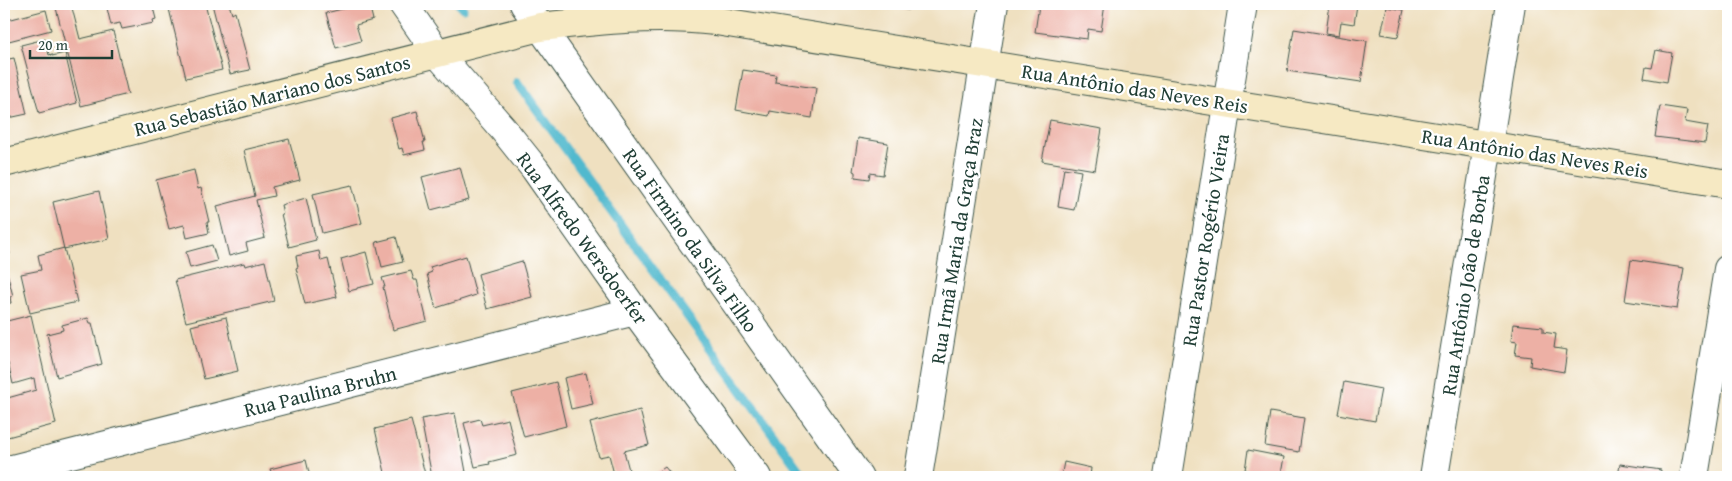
<svg xmlns="http://www.w3.org/2000/svg" width="1732" height="481" viewBox="0 0 1732 481" font-family="'Gentium Book Plus',serif">
  <style>
    .lines { fill: none; stroke-linecap: round; stroke-linejoin: round }
    .stream { stroke: #51b9ce; stroke-width: 9 }
    .building { fill: #edb0a5 }
    .street-casing { stroke: #3e5549; stroke-width: 30 }
    .secondary-casing { stroke: #3e5549; stroke-width: 30 }
    .street { stroke: #fff; stroke-width: 28 }
    .secondary { stroke: #f6e9c3; stroke-width: 28 }
    .labels { text-anchor: middle; dominant-baseline: central; stroke-width: 4.5; stroke-linejoin: round; paint-order: stroke }
    .street-label { font-size: 20px; fill: #1f3d34; stroke: #fff }
  </style>
  <rect width="100%" height="100%" fill="#fff"/>
  <filter id="ink" filterUnits="userSpaceOnUse"><feTurbulence type="fractalNoise" baseFrequency=".02" numOctaves="2"/><feDisplacementMap in="SourceGraphic" scale="10" xChannelSelector="R" yChannelSelector="G"/><feConvolveMatrix kernelMatrix="1 2 1 2 8 2 1 2 1" color-interpolation-filters="sRGB"/></filter>
  <filter id="wash" filterUnits="userSpaceOnUse"><feTurbulence type="fractalNoise" baseFrequency=".0096" numOctaves="4" result="noise"/><feDisplacementMap in="SourceGraphic" scale="20" xChannelSelector="R" yChannelSelector="G"/><feGaussianBlur stdDeviation="1.12" result="paint"/><feColorMatrix in="noise" values="0 0 0 0 0 0 0 0 0 0 0 0 0 0 0 0 0 1.4 0 .05"/><feComposite in="paint" operator="in"/></filter>
  <g filter="url(#wash)">
    <rect width="100%" height="100%" fill="#efe0c0"/>
    <g class="lines">
      <path class="stream" d="M459,4L463,8
        M517,82L804,477"/>
    </g>
    <g id="blocks">
      <path class="building" d="M55,4H71L80,39L113,31L128,94L81,106Z
        M106,4H152L156,19L153,20L154,23L122,29L120,23L111,25Z
        M190,4H205L222,70L186,78L169,9Z
        M212,4H229L232,14L235,12L250,70L230,74Z
        M362,4H369L373,20L356,25L361,41L336,48L326,13Z
        M884,4H909L908,10L883,7Z
        M1044,4H1105L1101,31L1088,29L1087,39L1035,32L1039,5L1044,6Z
        M1330,4L1357,5L1354,24L1341,22L1339,35L1326,33Z
        M1387,7L1404,10L1398,37L1381,34Z
        M46,10L51,30L5,42L4,21Z
        M1294,29L1367,41L1361,82L1287,71Z
        M45,39L49,55L52,54V56L65,53L77,103L39,113L21,45Z
        M1656,50L1672,53L1667,82L1644,78L1646,67L1652,68Z
        M14,58L27,114L4,119V60Z
        M743,70L776,75L775,82L816,88L812,118L770,111L769,116L736,110Z
        M1660,106L1687,110L1685,122L1708,126L1705,143L1655,137Z
        M417,111L425,142H423L425,150L404,155L402,148L399,149L391,118Z
        M1050,120L1102,129L1095,170L1042,161Z
        M858,138L888,143L883,175L870,173L869,179L855,177V172L853,171Z
        M289,139L300,180L272,187L274,196L256,200L265,238L246,243L248,251L229,256L217,206L255,196L244,150Z
        M460,167L469,200L431,210L422,177Z
        M1064,168L1081,171L1074,210L1058,207Z
        M194,170L198,189L201,188L209,222H207L209,233L187,238L184,225L169,229L156,180Z
        M352,185L362,223L322,233L313,194Z
        M99,191L109,239L64,249L53,202Z
        M306,198L316,240L289,247L281,214H283L281,205Z
        M4,229L10,254L4,256Z
        M396,237L403,262L382,267L376,242Z
        M212,245L217,261L190,268L186,252Z
        M64,248L77,302L30,313L21,274L41,270L38,255Z
        M319,251L321,261L328,259L337,297L305,304L296,268L298,267L296,256Z
        M366,252L374,284L357,288V289L349,291L341,259Z
        M466,256L476,295L436,308L427,274L432,272L430,267Z
        M1631,260L1684,268L1677,309L1625,301Z
        M265,261L274,301L186,322L175,280L244,263L245,266Z
        M522,261L532,297L487,309L478,274Z
        M5,265L13,296L10,297L11,303L4,304V266Z
        M411,271L414,280H417L427,321L393,330L383,287H385L382,278Z
        M31,315L56,424L4,438V399L36,390L34,378L13,384L8,363L4,364V326L8,325L7,321Z
        M226,317L238,371L204,379L191,326Z
        M88,318L90,323H92L102,364L57,377L47,334L63,330L62,325Z
        M1513,324L1543,327V332L1556,334L1554,348L1567,350L1564,372L1530,366L1531,357L1515,355L1517,342L1511,341Z
        M586,373L593,404L571,409L564,378Z
        M556,382L566,426L524,437L512,393Z
        M1344,382L1381,389L1375,421L1338,414Z
        M640,410L649,445L624,451L629,470L614,474L609,455L599,457L590,423Z
        M1270,412L1304,418L1299,452L1265,446Z
        M455,413L466,472L432,477L421,419Z
        M480,419L482,425L508,419L517,455L489,462L490,464L475,467L464,423Z
        M411,420L425,474L422,475V477H386L375,429Z
        M1248,450L1284,457L1281,474L1245,470Z
        M306,460L310,477H273L270,469Z
        M1064,462L1091,468L1090,477H1061Z
        M1620,464L1661,470L1660,477H1618Z
        M665,467L673,477H651Z"/>
    </g>
  </g>
  <g filter="url(#ink)">
    <use href="#blocks" fill-opacity="0" stroke="#3e5549" stroke-width="1"/>
    <g class="lines">
      <g class="street-casing">
        <path id="street" d="M403,4L437,53L503,129L535,169L635,311L757,477
          M524,4L859,477
          M4,471L635,311
          M918,477L994,4
          M1168,477L1243,4
          M1434,477L1511,4
          M1694,477L1728,269"/>
      </g>
      <g class="secondary-casing">
        <path id="secondary" d="M4,163L540,27C602,20 654,14 716,21L1728,184"/>
      </g>
      <use href="#street" class="street"/>
      <use href="#secondary" class="secondary"/>
    </g>
  </g>
  <g class="labels">
    <g class="street-label">
      <text transform="translate(1135 88) rotate(9)">Rua Antônio das Neves Reis</text>
      <text transform="translate(272 95) rotate(-14)">Rua Sebastião Mariano dos Santos</text>
      <text transform="translate(1535 153) rotate(9)">Rua Antônio das Neves Reis</text>
      <text transform="translate(583 238) rotate(54)">Rua Alfredo Wersdoerfer</text>
      <text transform="translate(691 240) rotate(55)">Rua Firmino da Silva Filho</text>
      <text transform="translate(1205 240) rotate(-81)">Rua Pastor Rogério Vieira</text>
      <text transform="translate(956 241) rotate(-81)">Rua Irmã Maria da Graça Braz</text>
      <text transform="translate(1465 285) rotate(-81)">Rua Antônio João de Borba</text>
      <text transform="translate(320 391) rotate(-14)">Rua Paulina Bruhn</text>
    </g>
  </g>
  <rect width="1732" height="481" fill="none" stroke="#fff" stroke-width="20"/>
  <path d="M30 50v8h82v-8" fill="none" stroke="#1f3d34" stroke-width="2.5"/>
  <text x="38" y="50" font-size="15" fill="#1f3d34" stroke="#ffffff" stroke-width="4" paint-order="stroke">20 m</text>
</svg>
